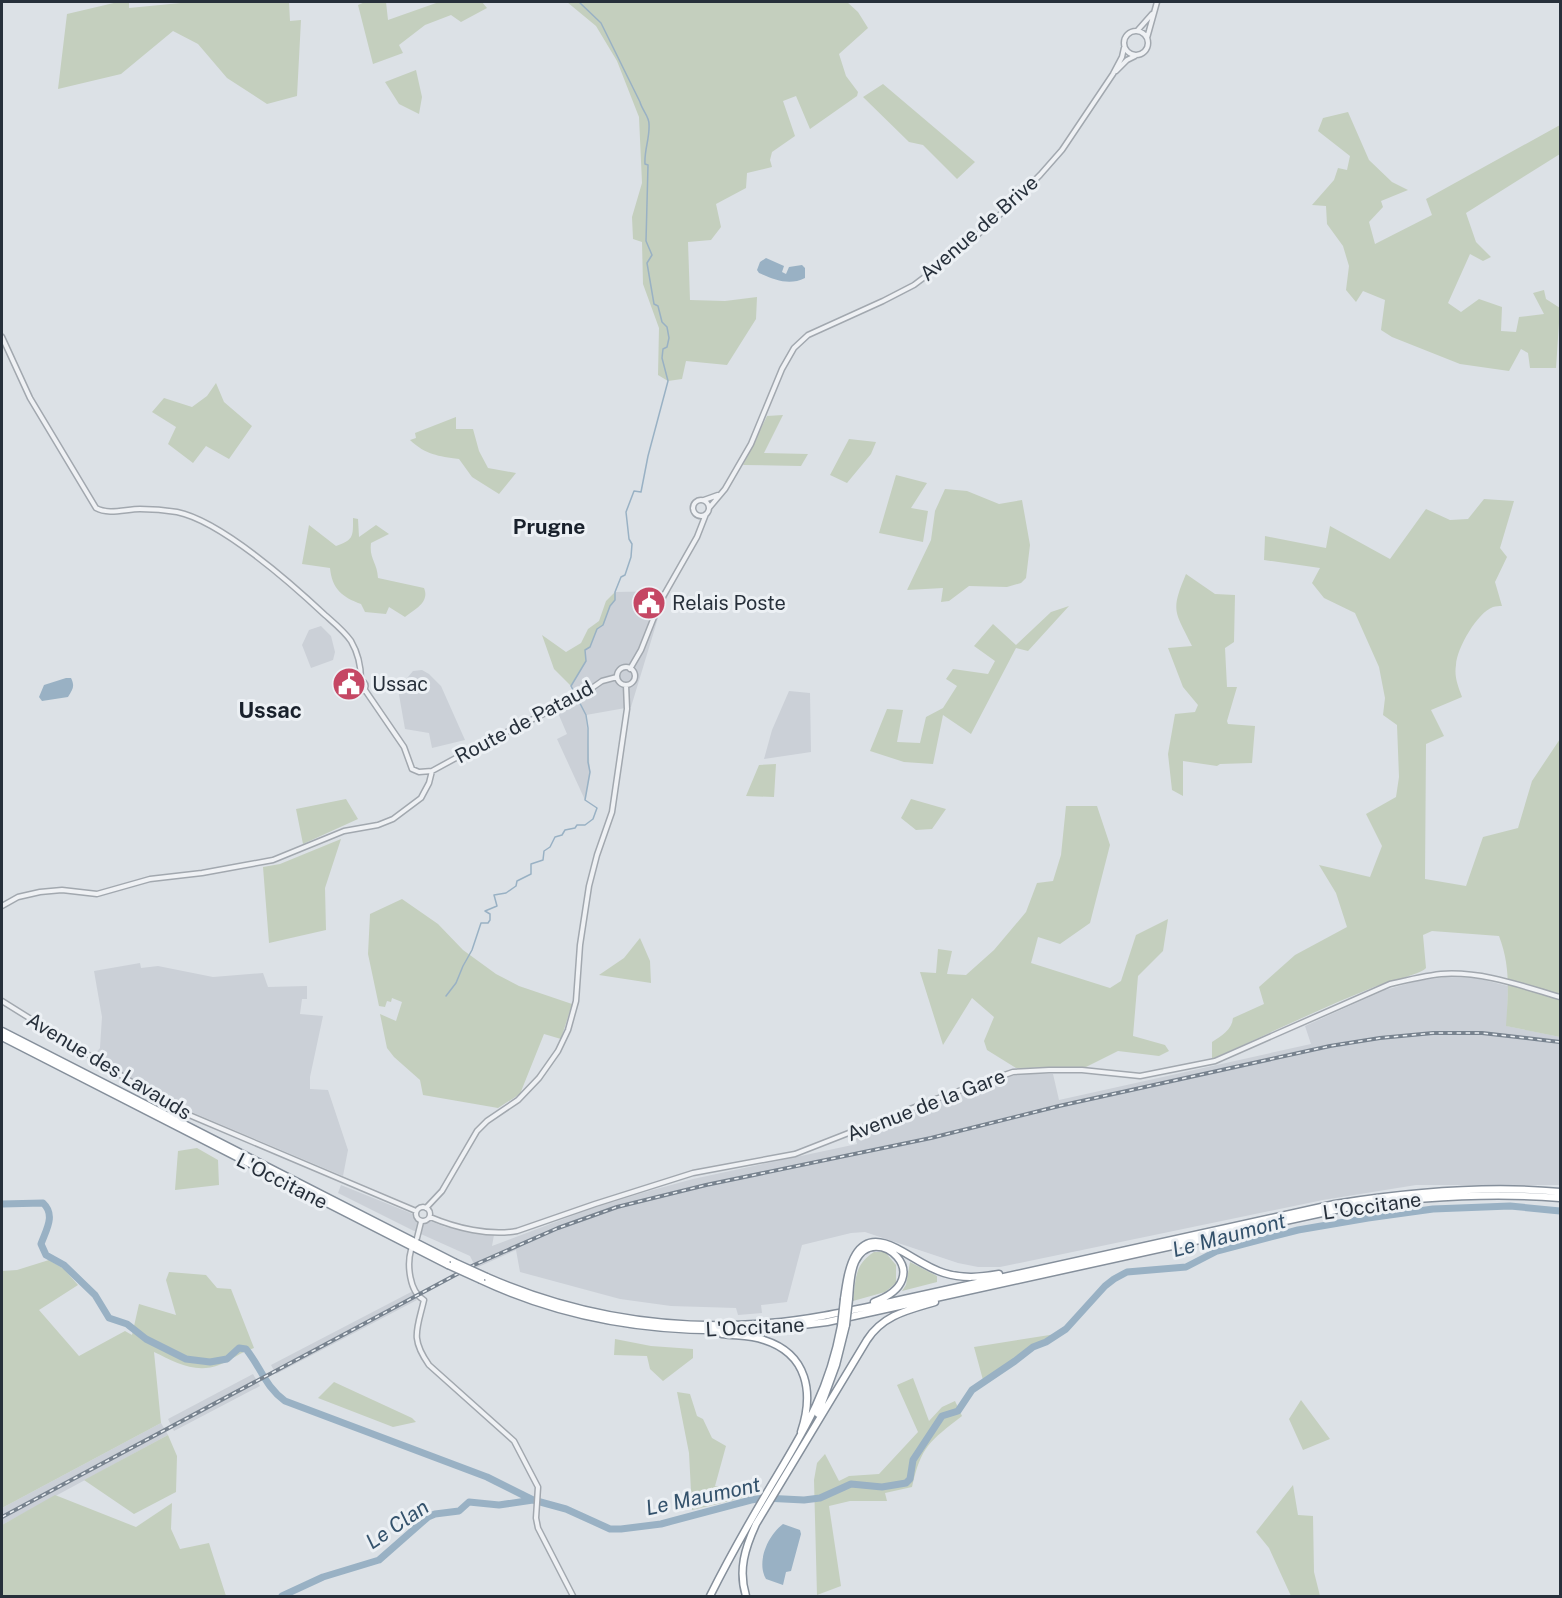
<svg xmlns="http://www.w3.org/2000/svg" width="1562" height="1598" viewBox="0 0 1562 1598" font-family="'Public Sans',sans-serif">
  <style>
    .built { fill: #cbd0d7 }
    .green { fill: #c4cfbe }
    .water { fill: #99b1c4 }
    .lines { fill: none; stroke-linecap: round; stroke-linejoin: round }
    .stream { stroke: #99b1c4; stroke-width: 1.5 }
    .river { stroke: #99b1c4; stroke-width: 7 }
    .tertiary-casing { stroke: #a2a8af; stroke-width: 7 }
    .motorway-casing { stroke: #858f9b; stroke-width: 9 }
    .tertiary { stroke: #eff1f4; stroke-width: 4 }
    .motorway { stroke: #fff; stroke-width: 6 }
    .rail-casing { stroke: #77828e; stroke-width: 4 }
    .rail { stroke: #ecf0f4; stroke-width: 1.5; stroke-dasharray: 4.5; stroke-linecap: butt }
    .motorway-bridge-casing { stroke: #858f9b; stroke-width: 9; stroke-linecap: butt }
    .motorway-bridge { stroke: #fff; stroke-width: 6 }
    .labels { text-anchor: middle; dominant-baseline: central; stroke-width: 6; stroke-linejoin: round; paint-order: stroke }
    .street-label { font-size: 20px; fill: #27303b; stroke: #ecf0f4 }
    .poi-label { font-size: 20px; fill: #27303b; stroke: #ecf0f4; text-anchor: start }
    .neighbourhood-label { font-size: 21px; font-weight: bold; fill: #19212c; stroke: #ecf0f4 }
    .water-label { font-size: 21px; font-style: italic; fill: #34526c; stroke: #ecf0f4 }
    .quarter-label { font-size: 22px; font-weight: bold; fill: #19212c; stroke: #ecf0f4 }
  </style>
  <rect width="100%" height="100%" fill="#dce1e6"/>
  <path class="built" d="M670,591L658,618L631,707L586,715L590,772L585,800L557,739L567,734L555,706L576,695L571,686L586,661L585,650L590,646L597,629L603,625L610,606L615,600V592Z
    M321,626L331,636L335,652L333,660L311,668L302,645L309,630Z
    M422,670L429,674L441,686L465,740L432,748L429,733L405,729L398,689L413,671Z
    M789,691L810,693L811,752L764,759L772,730Z
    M140,963L141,968L158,966L213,977L263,973L268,987L307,986V999H302L300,1014L323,1016L310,1077V1089L328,1090L348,1150L343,1176L175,1105L94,1055L100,1048L102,1017L94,971Z
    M1445,977L1476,978L1508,986L1507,1026L1560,1037V1185H1416L1323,1200L1000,1267H978L958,1263L865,1232L851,1233L802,1245L787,1302L761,1305L762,1313L738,1315L736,1308L671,1306L620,1299L520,1272L516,1250L476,1268L470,1256L412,1230L338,1193L341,1185L445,1227L494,1235L492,1246L590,1209L642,1193L693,1179L857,1144L855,1135L923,1107L1001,1078L1030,1073L1053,1074L1059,1100L1311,1044L1305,1026L1385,990L1417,981Z
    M413,1291L417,1300L276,1374L271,1365Z
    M253,1374L260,1386L174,1431L168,1419Z
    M161,1423L168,1435L2,1525V1508Z"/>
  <path class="green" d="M118,2H129V8L191,2H289L290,21L301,20L297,96L267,104L227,78L198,44L173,31L121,74L58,89L67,14Z
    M365,2H386L388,20L439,2H482L487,8L461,22L451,15L425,25L399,45L403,53L373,64L358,5Z
    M567,2H847L858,12L868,28L839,54L846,76L858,92L857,96L810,129L796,96L783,101L795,136L772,152L770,160L772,167L747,173L746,188L716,204L721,227L711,240L688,242L690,300L725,301L757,297L756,319L727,365L686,361L682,379L668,381L658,375L659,328L643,284L642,242L633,239L632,217L642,183L639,117L617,61L596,26Z
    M416,70L422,97L419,114L399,104L385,82Z
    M883,84L975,162L957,179L923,145L909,142L863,97Z
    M1348,112L1369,160L1392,182L1408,190L1381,201L1383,207L1369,222L1375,244L1432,215L1426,199L1560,125V154L1466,213L1476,242L1491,257L1483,261L1470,254L1448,303L1461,312L1479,299L1502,307L1501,331L1516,332L1519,317L1544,314L1533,293L1544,290L1546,299L1560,308L1556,368H1530L1528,353L1521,349L1509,371L1460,364L1392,337L1381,330L1385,300L1363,291L1356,302L1346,290L1349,266L1343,246L1327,224L1326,206L1312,205L1334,180L1338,168L1347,170L1350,156L1318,131L1323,118Z
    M216,383L224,402L252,426L229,459L206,446L193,463L168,444L176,427L152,412L164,398L192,407L207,396Z
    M783,415L764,453L808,454L801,466L743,465L767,416Z
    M456,417V429H473L479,451L488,468L516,473L499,494L472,477L459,459C438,456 426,455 410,440L416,438L415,433Z
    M849,439L876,442L871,454L847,483L830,475Z
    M896,475L927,483L911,508L928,511L923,542L879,533Z
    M945,489L967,491L999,504L1022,500L1030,545L1026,578L1021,583L1007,587L969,586L949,601L941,602L943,588L907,590L931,540L935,511Z
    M1484,499L1514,501L1500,548L1507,557L1495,582L1502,606C1499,606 1496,606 1493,607C1477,613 1457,648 1456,665C1454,677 1458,686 1462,697L1431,710L1444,736L1426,744L1425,879L1466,886L1483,837L1518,828L1532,781L1560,739V1037L1506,1026C1508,994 1511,967 1499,936L1432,931L1423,935L1426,968C1421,974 1385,983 1374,987C1319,1009 1266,1035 1212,1059V1042C1221,1036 1232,1030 1233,1018L1264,1004L1259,987L1295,955L1347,927L1336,893L1319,865L1370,877L1382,846L1366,814L1396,797L1399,777L1397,725L1383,715L1385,698L1379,667L1355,613L1324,598L1312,583L1320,568L1264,560L1265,536L1326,548L1330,526L1390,559L1426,509L1450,520L1468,519Z
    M353,518L358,519L359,537L376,525L389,534L371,543C369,559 377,562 378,578L424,588C430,602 415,609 405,617L389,607L386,614L365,612L361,604C342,597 332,589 330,568L302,564L309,525L336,546C354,540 353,536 353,518Z
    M1186,574L1215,594L1235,595L1234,642L1225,648L1227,687H1237L1227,721L1228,724L1255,726L1252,763L1220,764L1217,766L1183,761V796L1172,790L1168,754L1175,714L1195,712L1198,705L1183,687L1168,648L1192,646C1175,611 1170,612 1186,574Z
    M615,592V600L610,606L603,625L597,629L590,647L585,650L586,661L571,686L554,669L542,635L566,652L581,643L588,629L599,621L606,601Z
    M1069,606L1028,651L1016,648L971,734L943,715L933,764L904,762L870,751L887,709L903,710L897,742L920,743L926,717L943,708L957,686L946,679L953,669L988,674L995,661L974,646L993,624L1016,645L1051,612Z
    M776,764L774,797L746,796L759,765Z
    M346,799L358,819L303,844L296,809Z
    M911,799L946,809L932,829L916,830L901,818Z
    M1066,806H1097L1110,845L1090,923L1060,944L1038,937L1031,963L1110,988L1121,981L1136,935L1168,919L1163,951L1138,976L1133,1036L1165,1045L1169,1051L1159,1056L1118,1051L1086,1067L1016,1068L987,1050L984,1041L994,1017L972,998L943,1045L920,972L936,973L938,949L952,951L947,974L966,975L994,950L1026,912L1037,883L1053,881L1061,855Z
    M341,839L325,888L326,930L269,943L263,867L280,864Z
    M402,899L438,924L463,950L496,974L519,986L572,1004L561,1039L544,1034L520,1094L498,1108L423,1095L420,1080L394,1057L387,1048L380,1014L396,1021L402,1002L392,998L391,1002L387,1001L385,1007L379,1006L368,954L370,914Z
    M640,938L650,961L651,983L599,975L624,958Z
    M197,1148L218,1160L219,1185L175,1190L178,1151Z
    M874,1252H885L896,1265V1283L885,1292L853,1301C856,1279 854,1265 874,1252Z
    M49,1260L64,1269L78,1285L39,1310L79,1356L125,1331L132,1335L139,1304L176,1315L166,1280L169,1272L206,1275L217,1288L231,1289L254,1348C241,1352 231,1360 219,1365C195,1374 175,1362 154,1352L161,1423L2,1508V1271L17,1270Z
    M910,1262L937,1276V1282L902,1291L906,1285Z
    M1056,1334L983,1380L974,1347Z
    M615,1339L651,1346L693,1349V1358L663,1381L650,1369L647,1356L614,1355Z
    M913,1378L929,1421L942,1407L955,1401L962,1416C930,1441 921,1446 912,1487L885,1493L887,1501H850L829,1506L841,1586L817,1595L814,1480L817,1463L825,1454L839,1481L849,1476L879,1474L918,1432L897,1385Z
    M334,1382L412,1418L416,1422L393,1427L318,1398Z
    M677,1392L690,1394L697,1416L703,1419L712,1438L726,1446L715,1486L760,1488L759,1494L692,1510L689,1453Z
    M1301,1400L1330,1439L1303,1450L1289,1419Z
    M168,1435L177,1456L176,1492L134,1514L84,1480Z
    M1293,1485L1298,1515L1313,1516L1314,1572L1320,1596H1291L1269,1548L1256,1532Z
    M55,1495L136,1527L172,1503L171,1529L180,1549L209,1543L226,1596H2V1525Z"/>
  <path class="water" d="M766,258L784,266L782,272L786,274L789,267L802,265L805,268V278C789,286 775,280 759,273L757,270L760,262Z
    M66,678H71C75,686 73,689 68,697L42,701L39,697L44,685Z
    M783,1524L800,1530L801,1534L791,1571L786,1572L783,1585L766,1579C756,1562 768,1535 783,1524Z"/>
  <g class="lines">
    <path class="stream" d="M446,996L456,983L463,966L472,950L481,923H488L490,920V914L485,911L497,906L494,895L506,893L516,886L517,881L531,874V864L543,860L544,851L550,847L555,837L562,835L565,830L575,828L577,825H585L593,819L597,808L585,800L590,772L588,762V728L586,715L571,686L586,661L585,650L590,647L597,629L603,625L610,606L615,600V592L621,577L625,575L631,557L632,544L629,539L626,512L634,491L641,492L648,456L668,381L662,358L663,349L667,347L669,338L667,327L662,322L658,306L654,304L647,263L652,255L646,241L648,165L645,164C644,150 650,138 649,124C649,116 642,110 640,102L601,23L579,2"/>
    <path class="river" d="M2,1204L43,1203C56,1215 46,1230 41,1244L46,1255L64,1265L95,1295L109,1318L127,1324L146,1339L186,1359L210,1362L227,1359L239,1348L246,1349C262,1369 264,1385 285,1401L487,1477L533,1500L566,1509L610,1529H621L661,1524L751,1500L764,1498L804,1500L820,1498L851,1484L882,1487L906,1483L910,1479L913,1460L942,1416L958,1411L972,1390L1015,1361L1033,1347L1046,1342L1066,1329L1105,1286L1114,1279L1127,1272L1186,1267L1217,1251L1298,1230L1368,1218L1433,1209L1510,1206L1560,1211
      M282,1596L323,1577L379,1560L428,1517L435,1514L459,1511L469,1502L499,1505L533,1500"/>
    <g class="tertiary-casing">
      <path id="tertiary" d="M1124 43a12 12 0 1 1 24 0a12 12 0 1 1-24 0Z
        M1137,31L1152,14
        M1147,38L1157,2
        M1116,71L1127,60L1135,56
        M2,337L30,398L96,508C108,515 126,509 140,509C152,509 165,510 177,512C221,521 292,584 325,615C334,623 344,631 351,641C358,653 361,667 361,680
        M693 508a8 8 0 1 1 16 0a8 8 0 1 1-16 0Z
        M704,500L718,495
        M709,508L725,489L751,444L782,369L794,348L808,335L883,301L914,285L963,248L1006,209L1040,175L1062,150L1113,74L1122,57L1124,48
        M617 676a9 9 0 1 1 18 0a9 9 0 1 1-18 0Z
        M630,669L641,650L660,602L697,537L706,514
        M354.5 686a5.5 5.5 0 1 1 11 0a5.5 5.5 0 1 1-11 0Z
        M365,690L404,747L412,769L419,772L432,771L476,747L582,695L602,681L617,677
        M2,906L18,897L40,892L62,890L97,894L150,879L202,873L273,860L344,831L378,825L393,819L421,798L429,783L432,771
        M2,1001L175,1109L416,1211
        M416 1214a7 7 0 1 1 14 0a7 7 0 1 1-14 0Z
        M426,1208L442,1191L477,1131L487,1121L518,1100L539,1078L558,1051L568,1030L576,1001L580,945L589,886L597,855L612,812L627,709L626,685
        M430,1217C456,1228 489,1236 517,1231L595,1204L693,1173L795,1154L933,1100L1013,1072L1049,1070H1082L1140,1076L1215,1061L1390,984C1407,980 1424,976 1441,974C1482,971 1522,986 1560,997
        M417,1238L421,1222
        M411,1250C407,1264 409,1292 424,1300C417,1330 410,1338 429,1365L514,1441L538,1487L536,1518L538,1528L573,1596"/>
    </g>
    <g class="motorway-casing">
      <path id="motorway" d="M2,1031L454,1262
        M2,1037L448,1265
        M487,1277C576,1316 672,1331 769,1323C811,1320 853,1310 895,1301L1335,1204C1410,1192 1485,1185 1560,1192
        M481,1280C590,1331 710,1339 827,1322L1345,1208C1417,1197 1488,1192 1560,1198
        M844,1299C848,1270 854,1226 896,1248C912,1256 927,1268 944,1273C963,1279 981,1277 999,1274
        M849,1299C850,1287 850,1273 855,1262C875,1219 941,1278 874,1302
        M722,1334C736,1336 751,1335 764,1340C808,1354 814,1393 801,1432
        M818,1414L836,1365L846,1325
        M710,1596C729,1558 750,1521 772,1484C805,1429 829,1391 841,1326
        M746,1596C738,1570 745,1548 756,1524L867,1340C883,1315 908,1310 935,1302"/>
    </g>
    <use href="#tertiary" class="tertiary"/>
    <use href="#motorway" class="motorway"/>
    <g class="rail-casing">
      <path id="rail" d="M2,1517L474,1265L558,1228L617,1207L706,1185L931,1138L1059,1106L1330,1046L1380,1038L1433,1033H1482L1560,1042"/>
    </g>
    <use href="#rail" class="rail"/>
    <g class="motorway-bridge-casing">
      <path id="motorway-bridge" d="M454,1262L487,1277
        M448,1265L481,1280
        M846,1325L849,1299
        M841,1326L844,1299"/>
    </g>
    <use href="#motorway-bridge" class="motorway-bridge"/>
  </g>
  <defs>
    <g id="civic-disc" transform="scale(1.725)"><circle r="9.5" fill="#c54764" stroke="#ecf0f4"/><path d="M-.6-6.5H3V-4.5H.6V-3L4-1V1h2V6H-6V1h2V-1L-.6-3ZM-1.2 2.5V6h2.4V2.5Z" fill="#fff"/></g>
  </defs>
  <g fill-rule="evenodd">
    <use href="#civic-disc" x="649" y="603"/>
    <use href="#civic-disc" x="349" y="684"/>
  </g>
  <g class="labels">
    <g class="street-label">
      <text transform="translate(979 228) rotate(-41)">Avenue de Brive</text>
      <text transform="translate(524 722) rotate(-28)">Route de Pataud</text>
      <text transform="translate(109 1066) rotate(31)">Avenue des Lavauds</text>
      <text transform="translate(926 1105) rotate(-21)">Avenue de la Gare</text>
      <text transform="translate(282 1181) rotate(27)">L'Occitane</text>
      <text transform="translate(1372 1206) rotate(-8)">L'Occitane</text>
      <text transform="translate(755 1327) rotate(-3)">L'Occitane</text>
    </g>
    <g class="poi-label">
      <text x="672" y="603">Relais Poste</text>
      <text x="372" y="684">Ussac</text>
    </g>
    <g class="neighbourhood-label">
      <text x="549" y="526">Prugne</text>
    </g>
    <g class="water-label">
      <text transform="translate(1229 1235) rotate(-15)">Le Maumont</text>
      <text transform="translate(703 1496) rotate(-12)">Le Maumont</text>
      <text transform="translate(397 1524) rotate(-34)">Le Clan</text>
    </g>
    <g class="quarter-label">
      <text x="270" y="710">Ussac</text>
    </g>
  </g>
  <rect width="1562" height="1598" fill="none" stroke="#27303b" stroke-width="6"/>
</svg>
